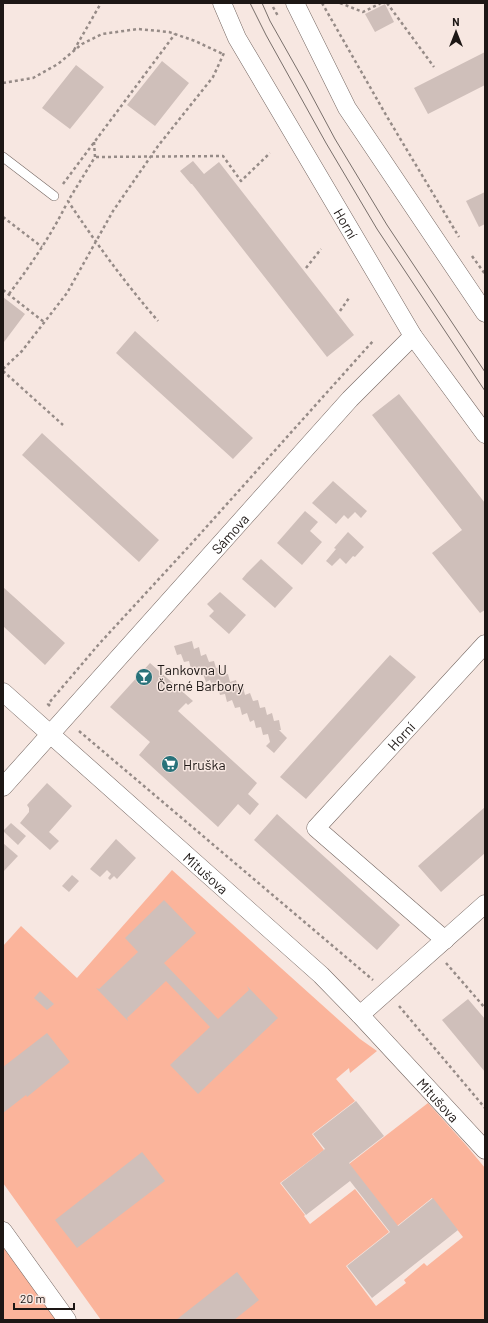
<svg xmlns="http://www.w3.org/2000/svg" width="488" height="1323" viewBox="0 0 488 1323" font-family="Barlow,sans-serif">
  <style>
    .grass { fill: #fbb49b }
    .building { fill: #cfbfba }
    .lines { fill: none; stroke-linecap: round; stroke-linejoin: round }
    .service-casing { stroke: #756762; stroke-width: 10 }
    .minor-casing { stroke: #756762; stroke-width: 19 }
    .path { stroke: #968b87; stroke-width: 2.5; stroke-dasharray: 3 3; stroke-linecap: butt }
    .service { stroke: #fff; stroke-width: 9 }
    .minor { stroke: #fff; stroke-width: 18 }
    .tram { stroke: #796f6b; stroke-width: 1 }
    .labels { text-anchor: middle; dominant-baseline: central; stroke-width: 3; stroke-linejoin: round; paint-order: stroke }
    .street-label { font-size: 14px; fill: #1d1715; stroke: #f7e7e1 }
    .poi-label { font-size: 14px; fill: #1d1715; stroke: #f7e7e1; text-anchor: start }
  </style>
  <rect width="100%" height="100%" fill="#f7e7e1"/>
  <path class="grass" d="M172,870L360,1039L377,1051L350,1073L349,1068L336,1079L355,1101L312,1134L324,1150L280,1183L305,1215L304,1216L310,1224L355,1189L389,1232L346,1266L376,1306L406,1283L404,1280L424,1263L427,1266L463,1237L432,1198L397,1226L349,1164L428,1103L466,1145L485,1168V1320H101L3,1183V946L21,926L77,978Z
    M3,1245L56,1320H3Z"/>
  <path class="building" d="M385,4L394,22L375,32L365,14Z
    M485,52V85L428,114L414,88Z
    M162,61L189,83L155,126L127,105Z
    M76,65L104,87L70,129L42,108Z
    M193,161L204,174L219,162L354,335L327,357L192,184H191L180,171Z
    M485,192V224L479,227L466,201Z
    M3,297L25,314L4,342L3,341Z
    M135,331L253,438L233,459L116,353Z
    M399,394L485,503V610L480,613L432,553L462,530L372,415Z
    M42,433L159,540L139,562L22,455Z
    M333,481L367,511L361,518L355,512L348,519L344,515L336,524L312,503Z
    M305,511L318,522L310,531L322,542L302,565L277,543Z
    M348,532L364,547L355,557L353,556L346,564L340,558L332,566L326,561L336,549L334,548Z
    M261,559L293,588L275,608L242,579L247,573Z
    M3,587L65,643L45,665L3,626Z
    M220,592L246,615L229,634L209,616L214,611L207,604Z
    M192,641L194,649L199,647L201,656L206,654L209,662L214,661L216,668L221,667L223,675L228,674L230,682L236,680L238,688L243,687L245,695L250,693L253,701L258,700L260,708L265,707L267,715L272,713L274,721L279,720L281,730H279L287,738L274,753L266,746L270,742L268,734L263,735L261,727L256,728L254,720L250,722L247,713L242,715L240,707L235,708L232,700L227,702L225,694L220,695L218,687L213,688L210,680L206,682L203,674L198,675L196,667L191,669L189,661L184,662L181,654L177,655L174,646Z
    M390,655L416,677L306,799L280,777Z
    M150,663L193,701L188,705L186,703L178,711L257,783L248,794L259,804L250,815L238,804L218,827L139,755L150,742L110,707Z
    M47,783L72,806L49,832L59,841L50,850L20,823L29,812V808L27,805Z
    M485,807V853L441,892L418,866Z
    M277,814L400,925L377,950L254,840Z
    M11,823L26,836L18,845L3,831Z
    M116,839L136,858L117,879L114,876L110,880L108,878L111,874L107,870L100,877L90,869Z
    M3,843L18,856L3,872Z
    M72,875L79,881L69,892L62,886Z
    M164,900L196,933L164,963L218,1019L249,990L247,986L278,1018L198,1094L170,1065L210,1027L166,981L127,1018L128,1021L96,988L99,989L138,952L125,938Z
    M40,991L54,1004L47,1010L34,998Z
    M468,999L485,1019V1072L442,1020Z
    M47,1033L70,1062L27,1097L26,1095L3,1113V1067Z
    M356,1101L384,1136L349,1163L398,1226L433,1198L458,1230L372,1298L347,1266L390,1232L350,1181L306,1215L281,1183L325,1149L313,1134Z
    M142,1152L165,1181L77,1248L55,1220Z
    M237,1272L259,1300L234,1320H176Z"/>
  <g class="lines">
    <g class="service-casing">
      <path id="service" d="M3,157L54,196"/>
    </g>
    <g class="minor-casing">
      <g id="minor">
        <path id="s1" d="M222,3L237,38L413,336L485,434"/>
        <path d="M295,3L347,108L485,313"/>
        <path id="s2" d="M3,692L321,975L360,1015L485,1150"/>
        <path id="s3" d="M3,787L350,399L413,336"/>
        <path id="s4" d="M445,940L316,828L485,644"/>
        <path d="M360,1015L485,904"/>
        <path d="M3,1231L67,1320"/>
      </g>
    </g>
    <path class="path" d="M322,3L386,115L459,237
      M340,3L363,12L381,3
      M387,3L434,67
      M273,7L278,16
      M74,50L101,3
      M3,83L33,78L58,64L82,44L102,34L138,29L169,32L175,34L195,41L223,54
      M94,142L95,157L68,201C96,243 125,283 158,321
      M96,157L223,156L241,181L270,153
      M63,184L175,34
      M3,217L42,247
      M472,256L485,274
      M306,268L321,249
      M3,290L44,322
      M9,294C30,266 50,237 66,205
      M340,311L349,298
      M3,369L22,351L67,293L113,211L158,146L213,77L224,53
      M3,371L63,425
      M50,706L48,704L99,644L192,543L373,341
      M79,731L373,980
      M446,963L485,1008
      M399,1006L485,1108"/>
    <use href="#service" class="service"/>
    <use href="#minor" class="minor"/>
    <path class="tram" d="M250,3L266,35L326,143L377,229L485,391
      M262,3L270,21L305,83L335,139L387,225L485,372"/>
  </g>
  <defs>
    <g id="bar-disc" transform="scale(0.9)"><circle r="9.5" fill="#28727a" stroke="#f7e7e1"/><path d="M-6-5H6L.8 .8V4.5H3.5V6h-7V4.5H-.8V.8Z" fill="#fff"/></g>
    <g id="supermarket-disc" transform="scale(0.9)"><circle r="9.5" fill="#28727a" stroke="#f7e7e1"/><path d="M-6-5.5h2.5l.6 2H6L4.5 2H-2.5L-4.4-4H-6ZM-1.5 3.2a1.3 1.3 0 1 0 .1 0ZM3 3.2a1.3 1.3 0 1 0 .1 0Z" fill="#fff"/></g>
  </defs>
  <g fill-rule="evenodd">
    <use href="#bar-disc" x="144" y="677"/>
    <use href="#supermarket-disc" x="170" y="764"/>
  </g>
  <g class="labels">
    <g class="street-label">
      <text stroke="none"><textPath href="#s1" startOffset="253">Horní</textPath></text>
      <text stroke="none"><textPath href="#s3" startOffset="340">Sámova</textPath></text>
      <text stroke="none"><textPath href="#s4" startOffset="296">Horní</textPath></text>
      <text stroke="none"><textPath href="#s2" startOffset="272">Mitušova</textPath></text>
      <text stroke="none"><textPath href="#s2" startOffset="597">Mitušova</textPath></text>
    </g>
    <g class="poi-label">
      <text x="157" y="669">Tankovna U<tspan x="157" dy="16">Černé Barbory</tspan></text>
      <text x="183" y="764">Hruška</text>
    </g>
  </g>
  <rect width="488" height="1323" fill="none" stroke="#1d1715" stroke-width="8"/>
  <g transform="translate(456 32)" stroke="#f7e7e1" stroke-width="3" paint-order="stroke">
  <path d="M0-3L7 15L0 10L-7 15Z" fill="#1d1715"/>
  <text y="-6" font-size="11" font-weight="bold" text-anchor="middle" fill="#1d1715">N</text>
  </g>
  <path d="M14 1303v6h60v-6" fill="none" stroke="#1d1715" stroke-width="2"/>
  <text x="20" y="1303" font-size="12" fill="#1d1715" stroke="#f7e7e1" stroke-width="3" paint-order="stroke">20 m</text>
</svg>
